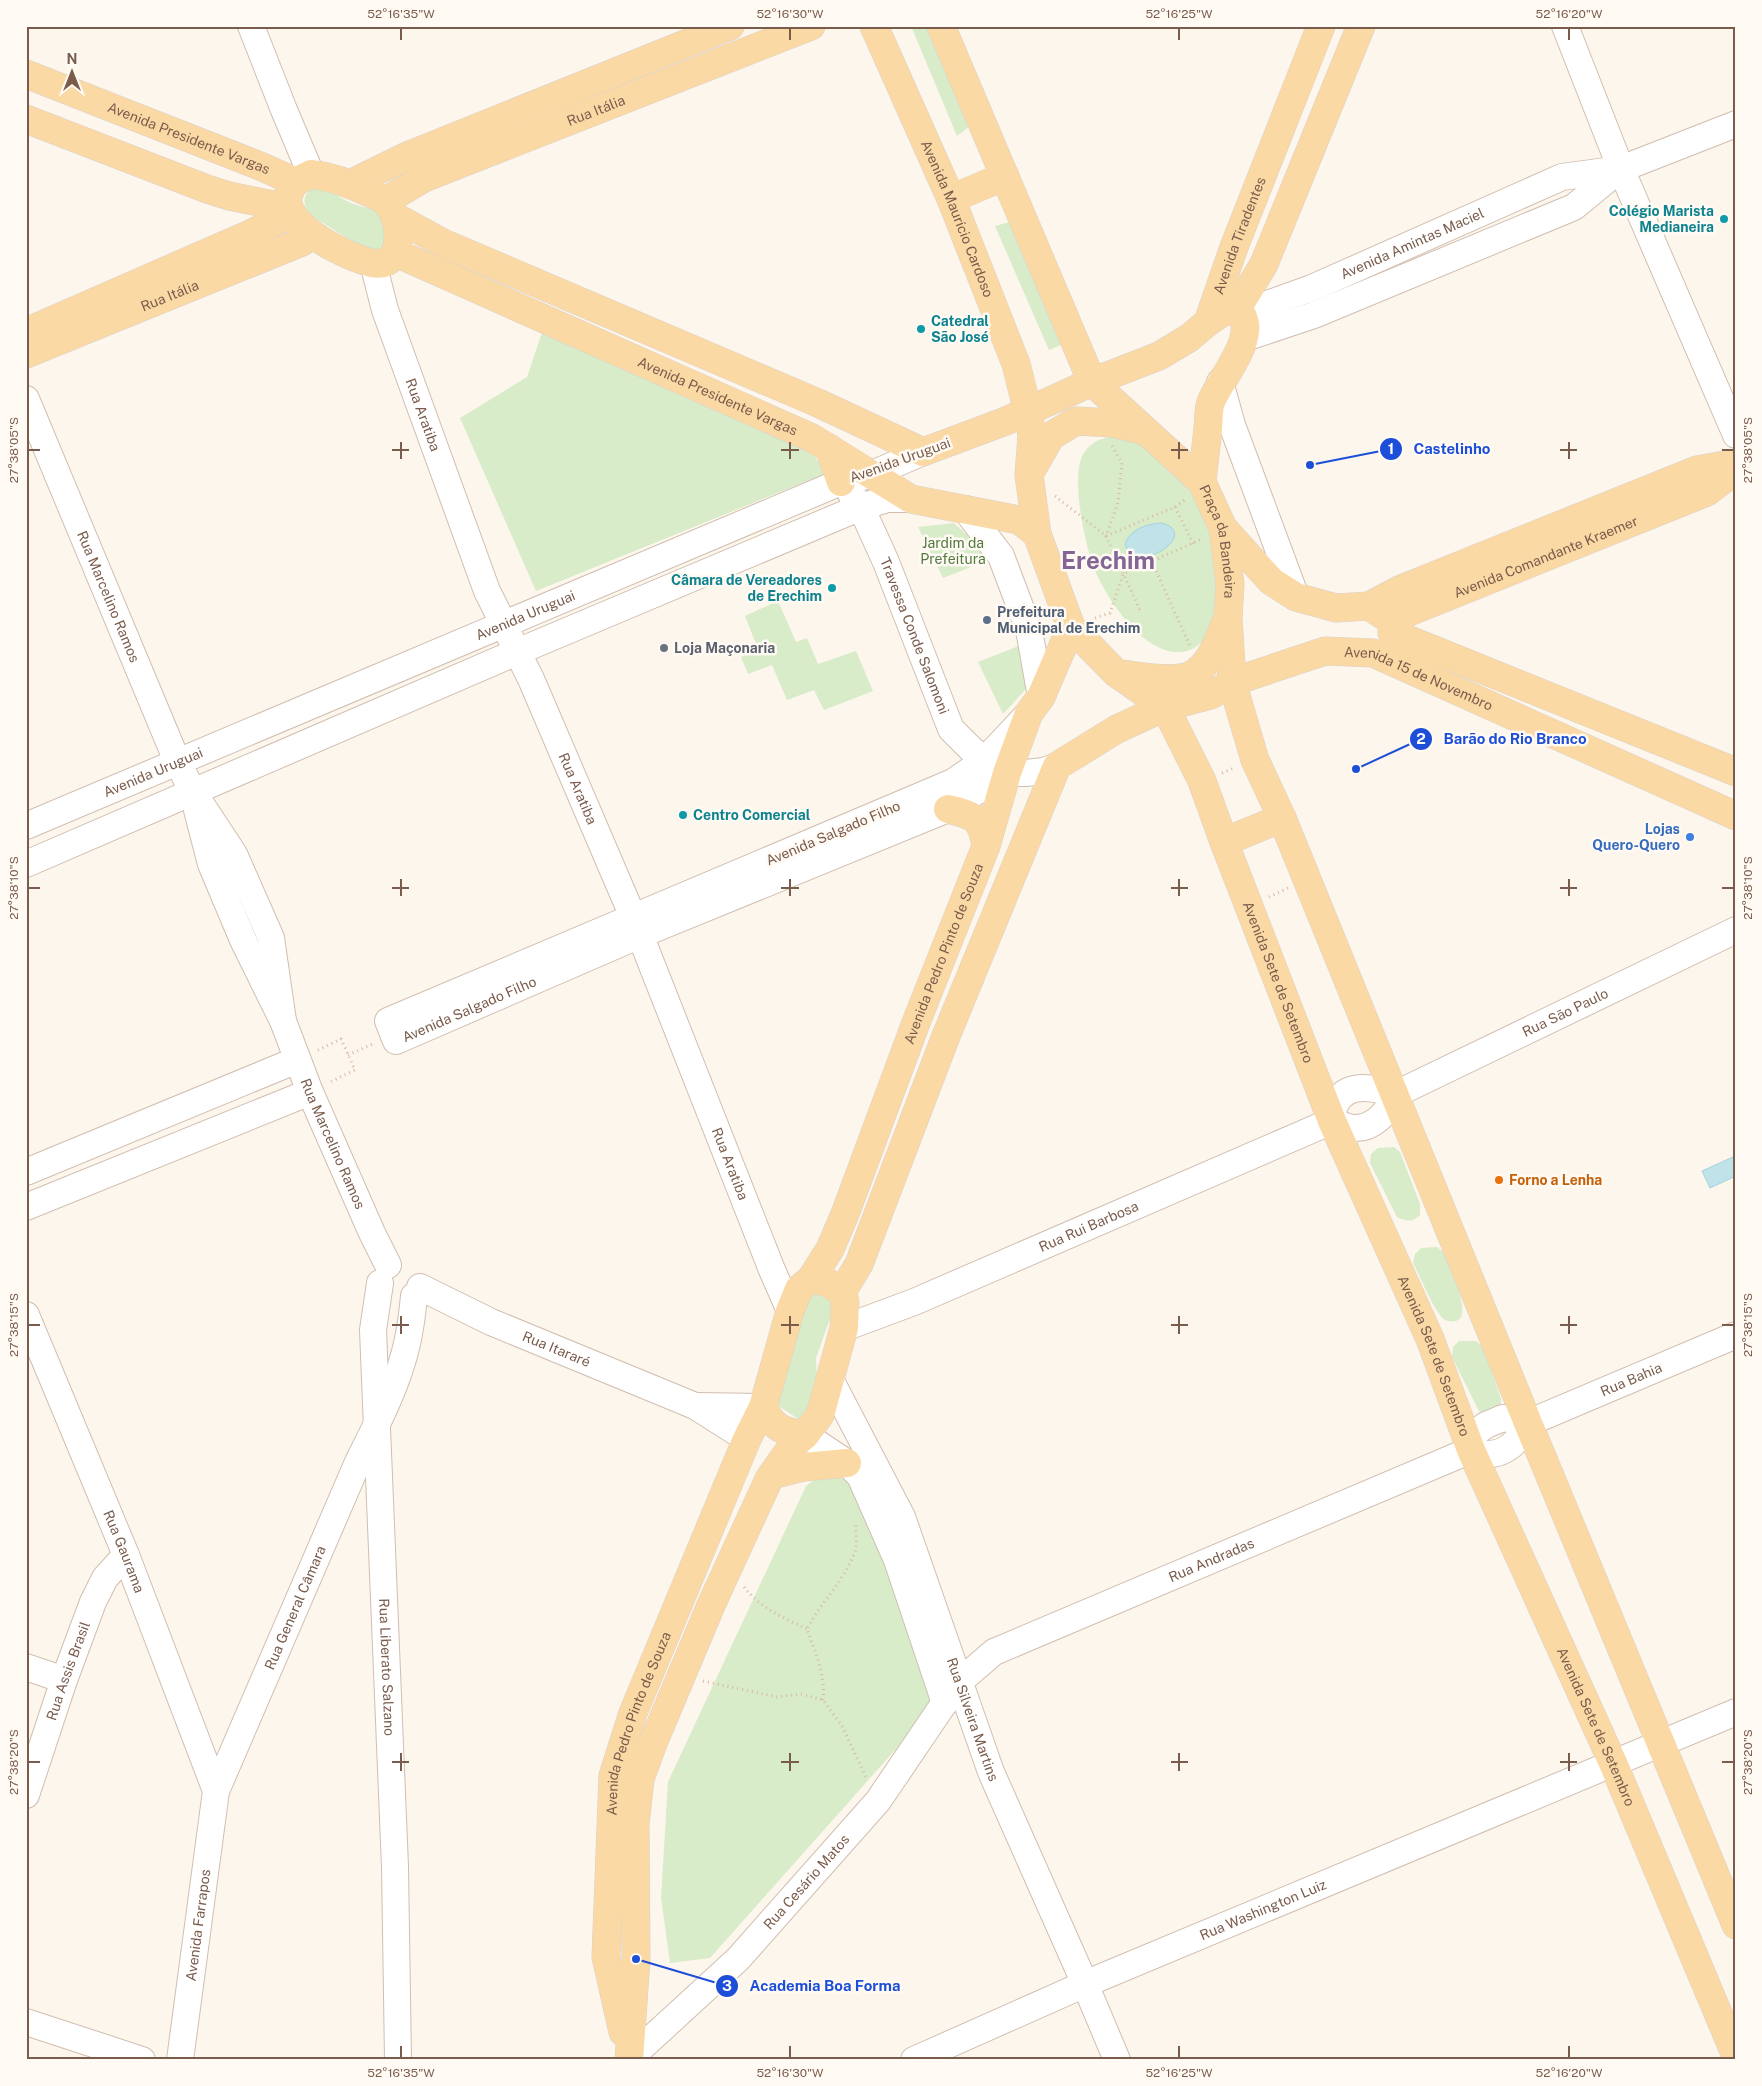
<svg xmlns="http://www.w3.org/2000/svg" width="1762" height="2086" viewBox="0 0 1762 2086" font-family="'Public Sans',sans-serif">
  <style>
    .green { fill: #d8ecc9 }
    .water { fill: #bfe3e8; stroke: #a5d3da }
    .lines { fill: none; stroke-linecap: round; stroke-linejoin: round }
    .minor-casing { stroke: #d1beb0; stroke-width: 28 }
    .major-casing { stroke: #dad1cd; stroke-width: 29 }
    .path { stroke: #d9b8a5; stroke-width: 3; stroke-dasharray: 1 4; stroke-linecap: butt }
    .minor { stroke: #fff; stroke-width: 26 }
    .major { stroke: #fbd9a5; stroke-width: 28 }
    .ticks { fill: none; stroke: #7a5c4d; stroke-width: 2 }
    .culture-dot { fill: #0f9aa8; stroke: #fffaf3; stroke-width: 2 }
    .service-dot { fill: #5c6f8a; stroke: #fffaf3; stroke-width: 2 }
    .worship-dot { fill: #6b7280; stroke: #fffaf3; stroke-width: 2 }
    .shop-dot { fill: #3f7fe0; stroke: #fffaf3; stroke-width: 2 }
    .food-dot { fill: #e8710a; stroke: #fffaf3; stroke-width: 2 }
    .labels { text-anchor: middle; dominant-baseline: central; stroke-width: 5; stroke-linejoin: round; paint-order: stroke }
    .street-label { font-size: 14px; fill: #7a5c4d; stroke: #fffaf3 }
    .culture-label { font-size: 14px; font-weight: bold; fill: #0d838f; stroke: #fffaf3; text-anchor: end }
    .park-label { font-size: 14px; fill: #537a41; stroke: #fffaf3 }
    .service-label { font-size: 14px; font-weight: bold; fill: #4e5e75; stroke: #fffaf3; text-anchor: start }
    .worship-label { font-size: 14px; font-weight: bold; fill: #5b616d; stroke: #fffaf3; text-anchor: start }
    .shop-label { font-size: 14px; font-weight: bold; fill: #366cbe; stroke: #fffaf3; text-anchor: end }
    .food-label { font-size: 14px; font-weight: bold; fill: #c56008; stroke: #fffaf3; text-anchor: start }
    .town-label { font-size: 24px; font-weight: bold; fill: #846695; stroke: #fffaf3 }
    .leader { fill: none; stroke: #1d4ed8; stroke-width: 2 }
    .callout-dot { fill: #1d4ed8; stroke: #fffaf3; stroke-width: 2 }
    .mark-label { font-size: 15px; text-anchor: middle; font-weight: bold; fill: #fff }
    .callout-label { font-size: 15px; text-anchor: middle; font-weight: bold; fill: #1d4ed8; stroke: #fffaf3; stroke-width: 5; stroke-linejoin: round; paint-order: stroke }
    .neatline { fill: none; stroke: #7a5c4d; stroke-width: 2 }
    .ticks-label { font-size: 12px; text-anchor: middle; fill: #7a5c4d }
  </style>
  <rect width="100%" height="100%" fill="#fdf6ec"/>
  <path class="green" d="M911,26H931L969,127L957,136Z
    M315,186H326C343,202 354,205 377,210L392,235L376,256L310,215C302,204 302,194 315,186Z
    M1017,220L1068,342L1049,350L995,226Z
    M543,330L808,448L827,473L536,591L460,418L527,377Z
    M1135,435L1185,482L1205,517L1218,559L1217,628C1209,635 1198,648 1187,651C1147,661 1107,600 1094,568C1085,544 1068,470 1086,450C1099,435 1117,435 1135,435Z
    M954,523L983,549L989,560L943,578L918,527Z
    M778,601L796,642L807,638L818,664L856,651L873,691L824,710L814,690L787,700L772,665L748,674L741,657L758,649L745,616Z
    M1024,644L1032,663L1025,690L1003,714L978,662Z
    M1394,1147L1400,1152L1420,1204V1215C1412,1223 1406,1221 1397,1217L1370,1163L1371,1154L1378,1148Z
    M1437,1247L1443,1252C1448,1263 1480,1327 1449,1321C1446,1321 1441,1318 1440,1315C1429,1300 1422,1280 1413,1263L1415,1254L1421,1248Z
    M809,1289L836,1302L816,1358L818,1401L803,1422L777,1405Z
    M1459,1341H1476L1482,1346L1501,1398V1409L1488,1415L1479,1411L1452,1357L1453,1347Z
    M826,1471L854,1483L937,1684L920,1722L710,1958L670,1963L661,1898L668,1782L806,1486Z"/>
  <path class="water" d="M1161,523C1197,531 1153,567 1129,554L1125,544C1130,529 1147,524 1161,523Z
    M1735,1156L1736,1176L1710,1188L1702,1171Z"/>
  <g class="lines">
    <g class="minor-casing">
      <g id="minor">
        <path d="M251,26L284,110L311,174"/>
        <path d="M1565,26L1621,169L1736,435"/>
        <path id="s1" d="M373,263L385,310L487,591L531,679L633,917L772,1270L790,1311"/>
        <path id="s2" d="M1242,313L1312,288L1562,177L1621,169L1736,124"/>
        <path d="M1245,338L1314,315L1574,207L1620,169"/>
        <path d="M1220,382L1232,425L1296,597"/>
        <path id="s3" d="M26,399L177,761L193,792L234,854L271,938L283,1021"/>
        <path id="s4" d="M851,494L861,507L886,562L951,729L972,750L999,768"/>
        <path d="M965,509L1001,556L1029,630L1041,697"/>
        <path id="s5" d="M1029,713L985,760L953,782L388,1021L396,1041L640,935L948,809L1007,773H1026L1044,771L1057,766"/>
        <path id="s6" d="M197,810L211,864L243,940L283,1021L310,1092L372,1233L388,1265"/>
        <path id="s7" d="M26,826L841,482L870,475L923,452"/>
        <path d="M26,864L517,652L861,507L887,499H911"/>
        <path id="s8" d="M1394,1095L1736,930"/>
        <path d="M1332,1121C1333,1116 1333,1110 1335,1105C1346,1081 1375,1087 1394,1095"/>
        <path d="M1332,1121C1339,1123 1347,1128 1354,1128C1373,1129 1389,1112 1394,1095"/>
        <path d="M26,1172L297,1060"/>
        <path d="M26,1207L310,1092"/>
        <path id="s9" d="M380,1283L373,1330L395,1867L398,2060"/>
        <path id="s10" d="M420,1287L491,1322L695,1406L747,1439"/>
        <path id="s11" d="M26,1315L126,1555L216,1791"/>
        <path id="s12" d="M844,1328L914,1302L1332,1121"/>
        <path id="s13" d="M830,1379L902,1517L991,1772L1085,1984L1117,2060"/>
        <path d="M696,1406L763,1407"/>
        <path id="s14" d="M1528,1423L1736,1335"/>
        <path d="M805,1435L847,1463L860,1476L897,1560L945,1703"/>
        <path d="M1471,1450L1472,1438L1475,1433L1486,1425L1503,1418L1528,1423"/>
        <path d="M1471,1450C1497,1462 1517,1446 1528,1423"/>
        <path d="M26,1667L64,1680"/>
        <path id="s15" d="M26,1795L64,1680L93,1602L105,1578L126,1555"/>
        <path d="M26,2022L142,2060"/>
        <path id="s16" d="M629,2059L738,1959L878,1801L958,1683L994,1652L1471,1450"/>
        <path id="s17" d="M180,2060L216,1791L358,1462C374,1430 392,1396 402,1362C409,1341 412,1318 414,1296"/>
        <path id="s18" d="M914,2060L1085,1984L1736,1712"/>
      </g>
    </g>
    <g class="major-casing">
      <g id="major">
        <path id="s19" d="M874,26L951,199L1016,364L1028,412L1032,435L1029,475L1037,534L1071,627L1116,673L1165,707L1202,781L1224,842L1332,1121L1430,1339L1471,1450L1613,1763L1736,2056"/>
        <path id="s20" d="M941,26L1092,382L1202,482L1223,528L1230,584L1228,617L1232,682L1255,760L1282,818L1528,1423L1736,1925"/>
        <path id="s21" d="M26,74L260,166L296,182"/>
        <path d="M26,119L207,189L229,196L288,208"/>
        <path d="M311,174C334,177 352,184 372,194C376,196 382,198 385,201C403,217 406,270 372,263C346,257 263,218 295,183C299,179 306,177 311,174Z"/>
        <path d="M350,184L405,157L730,26"/>
        <path d="M951,199L1005,176"/>
        <path id="s22" d="M385,201L424,178L811,26"/>
        <path d="M397,218L443,243L818,403L923,452L1006,421L1092,382L1159,356L1189,338L1208,322L1223,312L1237,309C1263,333 1220,378 1211,402C1208,410 1209,420 1208,428C1206,446 1204,464 1202,482"/>
        <path id="s23" d="M396,253L812,438L911,499L1019,520L1037,534"/>
        <path d="M1237,309L1264,264L1361,26"/>
        <path id="s24" d="M1208,322L1234,247L1321,26"/>
        <path d="M26,332L250,234L291,214"/>
        <path id="s25" d="M26,354L302,242L311,235"/>
        <path d="M829,448L841,482"/>
        <path d="M1032,469L1051,436L1076,421L1112,423L1145,431"/>
        <path d="M1223,528L1271,581L1296,597L1336,608L1369,606L1384,616"/>
        <path d="M1369,606L1399,590L1697,470L1736,463"/>
        <path id="s26" d="M1389,620L1707,492L1736,470"/>
        <path d="M1392,633L1736,772"/>
        <path d="M1120,674C1140,676 1180,685 1196,672C1212,661 1220,636 1227,619"/>
        <path d="M948,809C975,816 981,817 986,846"/>
        <path d="M1224,842L1282,818"/>
        <path id="s27" d="M811,1279L830,1249L845,1214L917,1020L986,846L1007,773L1029,713L1041,697L1071,627"/>
        <path id="s28" d="M842,1292L859,1264L946,1036L1057,766L1117,729L1165,707L1211,695L1232,682L1325,651L1373,653L1736,816"/>
        <path d="M772,1475L804,1467L847,1463"/>
        <path id="s29" d="M623,2032L606,1957L613,1776L633,1713L747,1439L763,1407"/>
        <path d="M629,2060L636,1959L635,1825L640,1779L653,1743L712,1603L769,1479L792,1446L805,1435L820,1415L844,1328L845,1302L842,1292L827,1282L811,1279L799,1289L790,1311L763,1407C774,1429 782,1431 805,1435"/>
      </g>
    </g>
    <path class="path" d="M1112,446L1122,463L1118,503L1106,536L1140,610
      M1055,496L1106,536L1175,507L1186,499
      M1175,507L1193,544
      M1152,562L1190,646
      M1095,618L1110,613L1123,574L1202,539
      M1222,773L1234,768
      M1269,897L1288,888
      M318,1050L341,1039L355,1070L330,1082
      M348,1055L375,1043
      M744,1587C760,1608 784,1618 807,1629
      M703,1681L777,1697L801,1694L823,1700L842,1726L867,1779
      M823,1700C826,1676 815,1652 807,1629C821,1602 844,1581 855,1552C858,1544 855,1533 856,1524"/>
    <use href="#minor" class="minor"/>
    <use href="#major" class="major"/>
  </g>
  <path class="ticks" d="M401,28V40M790,28V40M1179,28V40M1569,28V40M401,442V459M790,442V459M1179,442V459M1569,442V459M28,450H40M392,450H409M781,450H799M1171,450H1188M1560,450H1577M1722,450H1734M401,879V896M790,879V896M1179,879V896M1569,879V896M28,888H40M392,888H409M781,888H799M1171,888H1188M1560,888H1577M1722,888H1734M401,1316V1334M790,1316V1334M1179,1316V1334M1569,1316V1334M28,1325H40M392,1325H409M781,1325H799M1171,1325H1188M1560,1325H1577M1722,1325H1734M401,1753V1771M790,1753V1771M1179,1753V1771M1569,1753V1771M28,1762H40M392,1762H409M781,1762H799M1171,1762H1188M1560,1762H1577M1722,1762H1734M401,2046V2058M790,2046V2058M1179,2046V2058M1569,2046V2058"/>
  <g class="culture-dot">
    <circle cx="1724" cy="219" r="5"/>
    <circle cx="921" cy="329" r="5"/>
    <circle cx="832" cy="588" r="5"/>
    <circle cx="683" cy="815" r="5"/>
  </g>
  <circle class="service-dot" cx="987" cy="620" r="5"/>
  <circle class="worship-dot" cx="664" cy="648" r="5"/>
  <circle class="shop-dot" cx="1690" cy="837" r="5"/>
  <circle class="food-dot" cx="1499" cy="1180" r="5"/>
  <g class="labels">
    <g class="street-label">
      <text stroke="none"><textPath href="#s22" startOffset="230">Rua Itália</textPath></text>
      <text stroke="none"><textPath href="#s21" startOffset="175">Avenida Presidente Vargas</textPath></text>
      <text stroke="none"><textPath href="#s19" startOffset="210">Avenida Maurício Cardoso</textPath></text>
      <text stroke="none"><textPath href="#s24" startOffset="92">Avenida Tiradentes</textPath></text>
      <text stroke="none"><textPath href="#s2" startOffset="184">Avenida Amintas Maciel</textPath></text>
      <text stroke="none"><textPath href="#s25" startOffset="155">Rua Itália</textPath></text>
      <text stroke="none"><textPath href="#s23" startOffset="352">Avenida Presidente Vargas</textPath></text>
      <text stroke="none"><textPath href="#s1" startOffset="160">Rua Aratiba</textPath></text>
      <text transform="translate(900 460) rotate(-20)">Avenida Uruguai</text>
      <text stroke="none"><textPath href="#s20" startOffset="598">Praça da Bandeira</textPath></text>
      <text stroke="none"><textPath href="#s26" startOffset="169">Avenida Comandante Kraemer</textPath></text>
      <text stroke="none"><textPath href="#s3" startOffset="214">Rua Marcelino Ramos</textPath></text>
      <text stroke="none"><textPath href="#s7" startOffset="542">Avenida Uruguai</textPath></text>
      <text stroke="none"><textPath href="#s4" startOffset="156">Travessa Conde Salomoni</textPath></text>
      <text stroke="none"><textPath href="#s28" startOffset="961">Avenida 15 de Novembro</textPath></text>
      <text stroke="none"><textPath href="#s7" startOffset="138">Avenida Uruguai</textPath></text>
      <text stroke="none"><textPath href="#s1" startOffset="565">Rua Aratiba</textPath></text>
      <text transform="translate(833 833) rotate(-23)">Avenida Salgado Filho</text>
      <text stroke="none"><textPath href="#s27" startOffset="352">Avenida Pedro Pinto de Souza</textPath></text>
      <text stroke="none"><textPath href="#s19" startOffset="1060">Avenida Sete de Setembro</textPath></text>
      <text stroke="none"><textPath href="#s5" startOffset="818">Avenida Salgado Filho</textPath></text>
      <text stroke="none"><textPath href="#s8" startOffset="190">Rua São Paulo</textPath></text>
      <text stroke="none"><textPath href="#s6" startOffset="361">Rua Marcelino Ramos</textPath></text>
      <text stroke="none"><textPath href="#s1" startOffset="970">Rua Aratiba</textPath></text>
      <text stroke="none"><textPath href="#s12" startOffset="265">Rua Rui Barbosa</textPath></text>
      <text stroke="none"><textPath href="#s10" startOffset="150">Rua Itararé</textPath></text>
      <text stroke="none"><textPath href="#s19" startOffset="1465">Avenida Sete de Setembro</textPath></text>
      <text stroke="none"><textPath href="#s14" startOffset="112">Rua Bahia</textPath></text>
      <text stroke="none"><textPath href="#s11" startOffset="256">Rua Gaurama</textPath></text>
      <text stroke="none"><textPath href="#s16" startOffset="785">Rua Andradas</textPath></text>
      <text stroke="none"><textPath href="#s17" startOffset="471">Rua General Câmara</textPath></text>
      <text stroke="none"><textPath href="#s9" startOffset="385">Rua Liberato Salzano</textPath></text>
      <text stroke="none"><textPath href="#s15" startOffset="131">Rua Assis Brasil</textPath></text>
      <text stroke="none"><textPath href="#s13" startOffset="370">Rua Silveira Martins</textPath></text>
      <text stroke="none"><textPath href="#s29" startOffset="315">Avenida Pedro Pinto de Souza</textPath></text>
      <text stroke="none"><textPath href="#s19" startOffset="1870">Avenida Sete de Setembro</textPath></text>
      <text stroke="none"><textPath href="#s16" startOffset="251">Rua Cesário Matos</textPath></text>
      <text stroke="none"><textPath href="#s18" startOffset="380">Rua Washington Luiz</textPath></text>
      <text stroke="none"><textPath href="#s17" startOffset="136">Avenida Farrapos</textPath></text>
    </g>
    <g class="culture-label">
      <text x="1714" y="211">Colégio Marista<tspan x="1714" dy="16">Medianeira</tspan></text>
      <text x="931" y="321" text-anchor="start">Catedral<tspan x="931" dy="16">São José</tspan></text>
      <text x="822" y="580">Câmara de Vereadores<tspan x="822" dy="16">de Erechim</tspan></text>
      <text x="693" y="815" text-anchor="start">Centro Comercial</text>
    </g>
    <g class="park-label">
      <text x="953" y="543">Jardim da<tspan x="953" dy="16">Prefeitura</tspan></text>
    </g>
    <g class="service-label">
      <text x="997" y="612">Prefeitura<tspan x="997" dy="16">Municipal de Erechim</tspan></text>
    </g>
    <g class="worship-label">
      <text x="674" y="648">Loja Maçonaria</text>
    </g>
    <g class="shop-label">
      <text x="1680" y="829">Lojas<tspan x="1680" dy="16">Quero-Quero</tspan></text>
    </g>
    <g class="food-label">
      <text x="1509" y="1180">Forno a Lenha</text>
    </g>
    <g class="town-label">
      <text x="1108" y="560">Erechim</text>
    </g>
  </g>
  <path class="leader" d="M1310 465L1391 449M1356 769L1421 739M636 1959L727 1986"/>
  <g class="callout-dot">
    <circle cx="1310" cy="465" r="5"/>
    <circle cx="1356" cy="769" r="5"/>
    <circle cx="636" cy="1959" r="5"/>
    <circle cx="1391" cy="449" r="12"/>
    <circle cx="1421" cy="739" r="12"/>
    <circle cx="727" cy="1986" r="12"/>
  </g>
  <g class="mark-label">
    <text x="1391" y="454">1</text>
    <text x="1421" y="744">2</text>
    <text x="727" y="1991">3</text>
  </g>
  <g class="callout-label">
    <text x="1452" y="454">Castelinho</text>
    <text x="1515" y="744">Barão do Rio Branco</text>
    <text x="825" y="1991">Academia Boa Forma</text>
  </g>
  <rect width="1762" height="2086" fill="none" stroke="#fffaf3" stroke-width="55"/>
  <g transform="translate(72 72)" stroke="#fffaf3" stroke-width="4" paint-order="stroke">
  <path d="M0-4L9 19L0 12L-9 19Z" fill="#7a5c4d"/>
  <text y="-8" font-size="14" font-weight="bold" text-anchor="middle" fill="#7a5c4d">N</text>
  </g>
  <rect x="28" y="28" width="1706" height="2030" class="neatline"/>
  <g class="ticks-label">
    <text x="401" y="18">52°16'35"W</text>
    <text x="790" y="18">52°16'30"W</text>
    <text x="1179" y="18">52°16'25"W</text>
    <text x="1569" y="18">52°16'20"W</text>
    <text transform="translate(14 450) rotate(-90)" y="4">27°38'05"S</text>
    <text transform="translate(1748 450) rotate(-90)" y="4">27°38'05"S</text>
    <text transform="translate(14 888) rotate(-90)" y="4">27°38'10"S</text>
    <text transform="translate(1748 888) rotate(-90)" y="4">27°38'10"S</text>
    <text transform="translate(14 1325) rotate(-90)" y="4">27°38'15"S</text>
    <text transform="translate(1748 1325) rotate(-90)" y="4">27°38'15"S</text>
    <text transform="translate(14 1762) rotate(-90)" y="4">27°38'20"S</text>
    <text transform="translate(1748 1762) rotate(-90)" y="4">27°38'20"S</text>
    <text x="401" y="2077">52°16'35"W</text>
    <text x="790" y="2077">52°16'30"W</text>
    <text x="1179" y="2077">52°16'25"W</text>
    <text x="1569" y="2077">52°16'20"W</text>
  </g>
</svg>
